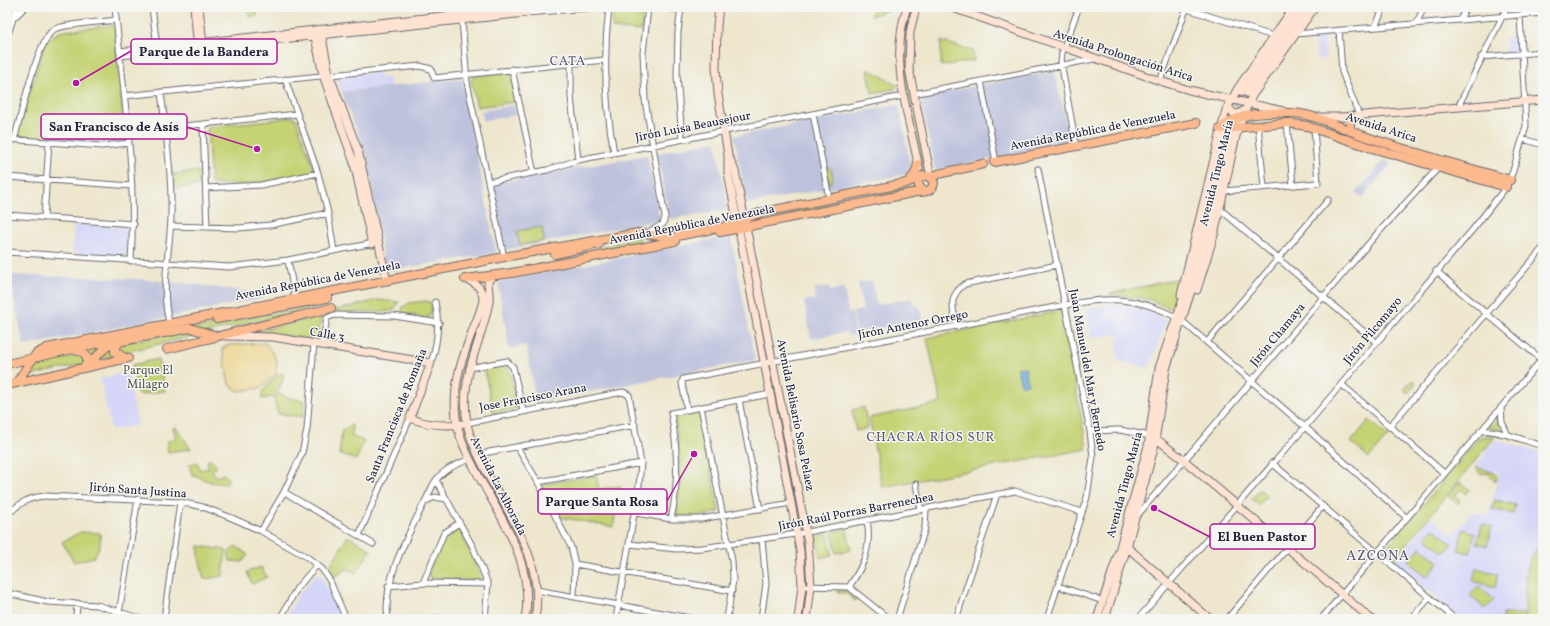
<svg xmlns="http://www.w3.org/2000/svg" width="1550" height="626" viewBox="0 0 1550 626" font-family="Vollkorn,serif">
  <style>
    .built { fill: #d6d7f8 }
    .industrial { fill: #bec2dd }
    .green { fill: #c5d375; stroke: #747a58 }
    .sand { fill: #eeda9e; stroke: #887e6c }
    .water { fill: #62a5d6; stroke: #426488 }
    .lines { fill: none; stroke-linecap: round; stroke-linejoin: round }
    .secondary-tunnel { stroke: #c5c0b1; stroke-width: 7; stroke-dasharray: 7 3.5; stroke-linecap: butt }
    .street-casing { stroke: #69676e; stroke-width: 7 }
    .secondary-casing { stroke: #69676e; stroke-width: 9 }
    .primary-casing { stroke: #69676e; stroke-width: 10 }
    .street { stroke: #fff; stroke-width: 5 }
    .secondary { stroke: #fee3d2; stroke-width: 7 }
    .primary { stroke: #fcba8e; stroke-width: 8 }
    .labels { text-anchor: middle; dominant-baseline: central; stroke-width: 3; stroke-linejoin: round; paint-order: stroke }
    .street-label { font-size: 12px; fill: #22223b; stroke: #f6f6f2 }
    .park-label { font-size: 12px; fill: #53574c; stroke: #f6f6f2 }
    .neighbourhood-label { font-size: 13px; letter-spacing: 1px; fill: #5a5276; stroke: #f6f6f2 }
    .quarter-label { font-size: 14px; letter-spacing: 1px; fill: #5a5276; stroke: #f6f6f2 }
    .leader { fill: none; stroke: #b5179e; stroke-width: 1.5 }
    .callout-dot { fill: #b5179e; stroke: #f6f6f2; stroke-width: 1.5 }
    .callout { fill: #f6f6f2; stroke: #b5179e; stroke-width: 1.5 }
    .callout-label { font-size: 13px; text-anchor: middle; font-weight: bold; fill: #22223b }
  </style>
  <rect width="100%" height="100%" fill="#f6f6f2"/>
  <filter id="ink" filterUnits="userSpaceOnUse"><feTurbulence type="fractalNoise" baseFrequency=".025" numOctaves="2"/><feDisplacementMap in="SourceGraphic" scale="8" xChannelSelector="R" yChannelSelector="G"/><feConvolveMatrix kernelMatrix="1 2 1 2 8 2 1 2 1" color-interpolation-filters="sRGB"/></filter>
  <filter id="wash" filterUnits="userSpaceOnUse"><feTurbulence type="fractalNoise" baseFrequency=".012" numOctaves="4" result="noise"/><feDisplacementMap in="SourceGraphic" scale="16" xChannelSelector="R" yChannelSelector="G"/><feGaussianBlur stdDeviation="0.9" result="paint"/><feColorMatrix in="noise" values="0 0 0 0 0 0 0 0 0 0 0 0 0 0 0 0 0 1.4 0 .05"/><feComposite in="paint" operator="in"/></filter>
  <g filter="url(#wash)">
    <rect width="100%" height="100%" fill="#eee7ce"/>
    <path class="built" d="M1324,33L1326,59H1317L1315,35Z
      M1518,37L1519,49L1516,52L1505,53V38Z
      M379,72L380,78L389,77L391,86L342,92L336,77Z
      M74,224L128,227L126,256L72,253Z
      M1113,304L1142,308L1166,320L1149,368L1118,361L1117,334L1091,338L1086,308Z
      M127,372L138,425L111,430L100,378Z
      M1495,440L1543,453V619H1461L1394,562L1431,517L1453,535L1472,512L1488,516L1499,473L1475,466L1481,458L1483,459V455Z
      M317,573L323,577L340,619H284L299,594Z"/>
    <path class="industrial" d="M1054,71L1071,144L935,170L920,97Z
      M462,78L496,253L385,271L367,158L342,92Z
      M514,105L515,115L483,121L481,111Z
      M899,105L912,173L747,204L734,136Z
      M716,141L728,210L670,219L657,153Z
      M647,155L660,220L505,250L491,184Z
      M1385,159L1391,164L1362,198L1356,193Z
      M731,236L755,360L536,402L526,345L509,349L498,282Z
      M9,275L139,279L183,283L263,294L264,298L24,346Z
      M872,281L876,305L912,298L913,306L919,305L922,320L857,332L853,312L863,310L858,283Z
      M829,286L830,291L844,288L848,313H852L856,335L848,336L847,332L811,339L804,301L816,299L814,289Z"/>
    <path class="green" d="M248,7H256L257,16L249,17Z
      M614,7L643,9L641,31L612,28Z
      M874,7H896L871,16Z
      M113,25L115,31L125,141H74L18,138L17,132L43,49C48,39 53,34 64,31Z
      M941,41L973,51L974,61L941,66Z
      M904,48L911,96L926,170L923,173L903,71L902,49Z
      M868,69L896,84L897,87L895,89L872,93Z
      M509,72L511,74L515,102L477,107L471,80L473,76Z
      M1246,116H1285L1327,126L1331,128L1287,119L1246,122L1244,119Z
      M295,117L314,168L312,173L246,185L211,184L207,127Z
      M826,165L831,169L833,179L829,184Z
      M198,171L199,186L175,188L173,174Z
      M914,186L916,187L914,189L873,199L762,220L755,219L762,216Z
      M718,221H725V223L656,237L649,241L648,236Z
      M542,227L544,241L520,245L517,231Z
      M745,235L767,345V356L742,236Z
      M637,237L641,240L639,244L575,255Z
      M1180,278L1173,310L1148,299L1109,294Z
      M378,300L399,302L394,310L390,311L334,313L332,311Z
      M426,301L430,302L432,309L429,317L424,318L403,313L402,308L409,303Z
      M324,303L325,305L121,353L119,352V349L124,343Z
      M484,311L467,369L463,416L460,417L458,413L461,368Z
      M1059,311L1062,313L1087,449L882,487L869,418L941,403L927,338Z
      M322,316L316,340L253,332Z
      M111,346L114,356L90,361L87,351Z
      M80,355L84,356V364L33,375L30,374L38,364Z
      M158,359L165,391L138,395L132,365Z
      M505,365L510,370L517,408L493,413L484,368Z
      M278,374H284L280,388L273,397L262,399V392Z
      M769,377H773L801,519L800,524L797,519Z
      M1412,380L1416,383L1408,393L1404,390Z
      M279,393L286,397L304,401L303,417L278,414L274,398Z
      M864,407L868,428L856,431L852,410Z
      M699,410L719,512L695,517L676,516C680,480 681,452 674,416Z
      M1497,417H1498L1502,431L1490,428Z
      M1369,420L1388,436L1369,458L1351,442Z
      M352,425V437L364,441L356,460L339,454L342,430Z
      M468,426L518,537L533,577L534,612L532,619H527L530,587L525,561L468,450L461,427Z
      M176,427L191,449L168,452L167,442L176,438L173,428Z
      M1487,436L1494,438L1392,562L1383,552L1480,437Z
      M211,459L217,466L212,471L217,477L224,474L228,479L227,484L210,482L192,474L189,465L197,462L200,470L209,468L207,461Z
      M1475,467L1494,472L1497,478L1495,482L1488,473L1481,474Z
      M596,475L599,489L621,486L613,527L560,517L543,488L545,484Z
      M1460,482L1470,490L1466,494L1461,489L1455,496L1460,500L1457,504L1448,496Z
      M1260,489L1267,496L1259,505L1252,499Z
      M1495,500L1515,505L1513,514L1492,509Z
      M1482,524L1492,527L1487,546L1477,543Z
      M458,527L482,579L478,581L430,578L428,574L446,533Z
      M1433,528L1452,544L1444,553L1425,537Z
      M847,529L851,550L836,553L832,532Z
      M1463,529L1475,533L1470,553L1458,550Z
      M81,532L100,533V545L94,557L74,562L62,542Z
      M828,534L832,555L820,558L816,536Z
      M348,536L371,550L356,573L348,569L334,577L328,569Z
      M1543,545V619H1525C1526,595 1519,559 1543,545Z
      M199,546L226,550L223,576L204,579L199,558Z
      M236,546L248,555L242,562L230,561L228,553Z
      M1421,547L1439,562L1427,577L1408,561Z
      M261,567L267,577L252,584L247,572Z
      M1476,568L1498,574L1495,587L1473,581Z
      M1479,586L1494,600L1485,609L1470,595Z
      M838,590H848L857,599L855,601L846,593H838Z
      M1502,614H1524L1523,619H1502Z"/>
    <path class="sand" d="M266,343L277,361L276,374L261,388L238,391L229,384L222,348L229,345Z"/>
    <path class="water" d="M1025,367L1028,384L1021,386L1017,368Z"/>
  </g>
  <g filter="url(#ink)">
    <g class="lines">
      <path class="secondary-tunnel" d="M1227,126L1242,92"/>
      <g class="street-casing">
        <path id="street" d="M115,7C123,91 137,176 131,261
          M152,7L157,47
          M609,7C603,56 605,104 614,153
          M656,7L680,10
          M681,7L678,32L677,75L682,139
          M1181,7L1273,36
          M526,13L600,7
          M16,16L25,7
          M462,20L467,82L504,257
          M1460,20L1466,7
          M1416,24L1424,7
          M1375,27L1384,7
          M1339,30L1342,72L1359,115
          M1295,34L1543,13
          M7,37L17,7
          M119,51L198,43
          M120,56L198,48
          M1481,57L1543,52
          M571,64V97L578,160
          M512,69L534,173
          M285,79L318,173L328,213L334,251
          M981,81L996,162
          M1160,81L1187,7
          M161,92C166,133 172,175 171,217C170,252 160,287 169,322
          M913,94L1094,59
          M124,96L420,66L431,69L434,78L605,60
          M1458,107L1507,7
          M813,114L829,198
          M1287,123L1293,185
          M203,125L207,227
          M1258,125L1264,187
          M166,128L297,114
          M7,139L102,146L129,143
          M1523,139L1543,145
          M14,140C21,117 36,44 53,30C61,24 104,22 116,20
          M1076,146L1061,62L1062,53L1079,7
          M1038,169L1090,431L1093,457L1087,497L1047,619
          M7,177L132,186
          M488,182L547,170L578,160L903,96
          M206,188L261,185L318,173
          M1224,191L1318,183L1314,128
          M1220,209L1376,342
          M7,215L134,224
          M44,218L49,142
          M171,226L239,228L270,225L328,213
          M647,233L663,224L665,217L645,100L643,53L648,7
          M7,252L229,267L288,260L374,243
          M288,260L295,298
          M1436,271L1543,361
          M1181,320L1305,427L1407,518
          M957,327C953,308 947,297 965,284L1057,265
          M1207,342L1328,200
          M322,345L327,318L334,315L394,316L439,323
          M431,363C438,342 440,323 435,302
          M469,368L507,361L513,367L523,411
          M1341,384L1444,473
          M739,400L760,509
          M701,407L732,561L733,580L727,619
          M1501,408L1502,422L1508,435
          M687,410L682,383L683,379L1065,305C1109,297 1135,296 1176,317
          M467,423L623,392L629,395L641,463L639,485L616,619
          M1389,427L1543,248
          M1090,431L1120,430L1150,436
          M1480,431C1494,428 1528,442 1543,446
          M517,447L538,482L571,547L575,564L574,597
          M478,456L489,452L635,425
          M1272,463L1455,619
          M436,480L473,547L488,584L485,619
          M538,482L641,463
          M916,484L921,510
          M284,492L373,544
          M426,501L435,497L446,499
          M636,513L671,519H701L791,503
          M7,515C19,504 28,497 45,496L180,502L203,507L232,518L261,531L307,557L322,569L330,581L346,619
          M1136,517L1376,235L1439,167
          M671,519C679,484 678,449 671,413L770,394
          M261,531L284,492L302,453L307,429L314,344
          M359,535L410,418
          M630,544L676,549L702,548L802,533L1015,491L1082,512
          M575,564L732,591
          M423,583L444,533L459,523
          M388,586L423,583L488,584
          M802,586L849,587L889,619
          M1058,586L1103,601
          M849,587C864,565 872,547 867,520
          M537,590L695,619
          M7,593L48,602L97,605L141,619
          M76,619L77,603
          M118,619L138,499
          M164,619L180,502
          M280,619L297,588L317,565
          M388,619C381,576 415,524 433,485C441,470 455,465 470,459
          M761,619L766,584L762,539
          M897,619L925,528L926,509
          M956,619L997,494
          M1138,619L1305,427L1474,228L1506,187L1513,171L1526,126L1520,15
          M1227,619L1323,506
          M1321,619L1543,358
          M1411,619L1429,598"/>
      </g>
      <g class="secondary-casing">
        <path id="secondary" d="M194,7L198,48L526,13L525,7L198,43
          M199,7L203,45
          M719,7L717,25L716,68L718,94L728,155V173L800,550L802,586L798,619
          M907,7C889,61 908,114 919,168
          M916,7L910,32L909,69L931,177
          M950,7L1160,81L1189,90L1283,111
          M314,32L323,75L354,163L372,244
          M321,32L329,74L358,150L387,281
          M1242,92L1302,7
          M1247,93L1308,7
          M1228,106L1233,113L1238,114L1245,110
          M1318,117H1341L1543,100
          M730,159L735,171L742,206L808,542L811,586L807,619
          M493,276L488,281C488,288 490,295 489,302C481,345 459,376 467,423C470,440 479,457 487,473C512,519 545,564 535,619
          M465,279C476,283 483,288 483,300C481,310 477,320 473,329C462,360 452,383 456,417C458,437 468,456 477,473C502,520 535,564 525,619
          M1197,290L1214,235L1236,136L1243,115L1252,96L1315,7
          M1181,295L1226,110L1238,88L1294,7
          M225,336L273,337L431,363L410,418C426,425 444,426 461,424
          M1154,437L1185,461L1371,619
          M1123,546L1127,547L1210,619
          M434,619H438
          M1097,619L1119,551L1148,446L1159,368L1194,267L1224,134
          M1105,619L1127,547L1154,448L1166,369L1203,254L1230,134"/>
      </g>
      <g class="primary-casing">
        <path id="primary" d="M1220,129C1237,112 1269,112 1292,113C1316,114 1345,130 1367,137C1414,153 1462,166 1510,180
          M1221,129L1287,123L1307,126L1372,148L1506,187
          M1350,131V121L1351,116
          M994,162L1196,123
          M932,178L938,174L983,164
          M908,182L915,174L918,164
          M720,232L912,193C921,191 932,194 934,183L929,176H922L918,180L919,187L924,191
          M555,254L599,244
          M465,279L512,273L675,241
          M217,319L327,298
          M120,342L115,347V352L125,358
          M167,349L331,308
          M75,350L83,352L87,357V363L84,367
          M7,364L125,337
          M86,367L104,349L112,343L190,328L217,336
          M17,382L36,354L47,348L504,257L638,233L672,237L723,227L760,213L906,183L919,178
          M7,385L128,358"/>
      </g>
      <use href="#street" class="street"/>
      <use href="#secondary" class="secondary"/>
      <use href="#primary" class="primary"/>
    </g>
  </g>
  <g class="labels">
    <g class="street-label">
      <text transform="translate(1123 56) rotate(18)">Avenida Prolongación Arica</text>
      <text transform="translate(693 127) rotate(-11)">Jirón Luisa Beausejour</text>
      <text transform="translate(1381 128) rotate(18)">Avenida Arica</text>
      <text transform="translate(1093 131) rotate(-11)">Avenida República de Venezuela</text>
      <text transform="translate(1217 173) rotate(-76)">Avenida Tingo María</text>
      <text transform="translate(692 225) rotate(-11)">Avenida República de Venezuela</text>
      <text transform="translate(318 281) rotate(-11)">Avenida República de Venezuela</text>
      <text transform="translate(913 325) rotate(-11)">Jirón Antenor Orrego</text>
      <text transform="translate(1373 331) rotate(-50)">Jirón Pilcomayo</text>
      <text transform="translate(327 335) rotate(10)">Calle 3</text>
      <text transform="translate(1278 335) rotate(-50)">Jirón Chamaya</text>
      <text transform="translate(1087 370) rotate(80)">Juan Manuel del Mar y Bernedo</text>
      <text transform="translate(533 398) rotate(-11)">Jose Francisco Arana</text>
      <text transform="translate(795 415) rotate(79)">Avenida Belisario Sosa Pelaez</text>
      <text transform="translate(397 416) rotate(-68)">Santa Francisca de Romaña</text>
      <text transform="translate(1125 485) rotate(-75)">Avenida Tingo María</text>
      <text transform="translate(498 486) rotate(63)">Avenida La Alborada</text>
      <text transform="translate(138 491) rotate(4)">Jirón Santa Justina</text>
      <text transform="translate(856 512) rotate(-11)">Jirón Raúl Porras Barrenechea</text>
    </g>
    <g class="park-label">
      <text x="148" y="371">Parque El<tspan x="148" dy="14">Milagro</tspan></text>
    </g>
    <g class="neighbourhood-label">
      <text x="568" y="62">CATA</text>
      <text x="931" y="438">CHACRA RÍOS SUR</text>
    </g>
    <g class="quarter-label">
      <text x="1378" y="556">AZCONA</text>
    </g>
  </g>
  <path class="leader" d="M76 83L131 51M257 149L187 127M694 454L667 501M1154 508L1210 537"/>
  <g class="callout-dot">
    <circle cx="76" cy="83" r="4"/>
    <circle cx="257" cy="149" r="4"/>
    <circle cx="694" cy="454" r="4"/>
    <circle cx="1154" cy="508" r="4"/>
  </g>
  <g class="callout">
    <rect x="131" y="39" width="146" height="25" rx="4"/>
    <rect x="41" y="114" width="146" height="25" rx="4"/>
    <rect x="538" y="489" width="129" height="25" rx="4"/>
    <rect x="1210" y="524" width="105" height="25" rx="4"/>
  </g>
  <g class="callout-label">
    <text x="204" y="56">Parque de la Bandera</text>
    <text x="114" y="131">San Francisco de Asís</text>
    <text x="602" y="506">Parque Santa Rosa</text>
    <text x="1262" y="541">El Buen Pastor</text>
  </g>
  <rect width="1550" height="626" fill="none" stroke="#f6f6f2" stroke-width="24"/>
</svg>
